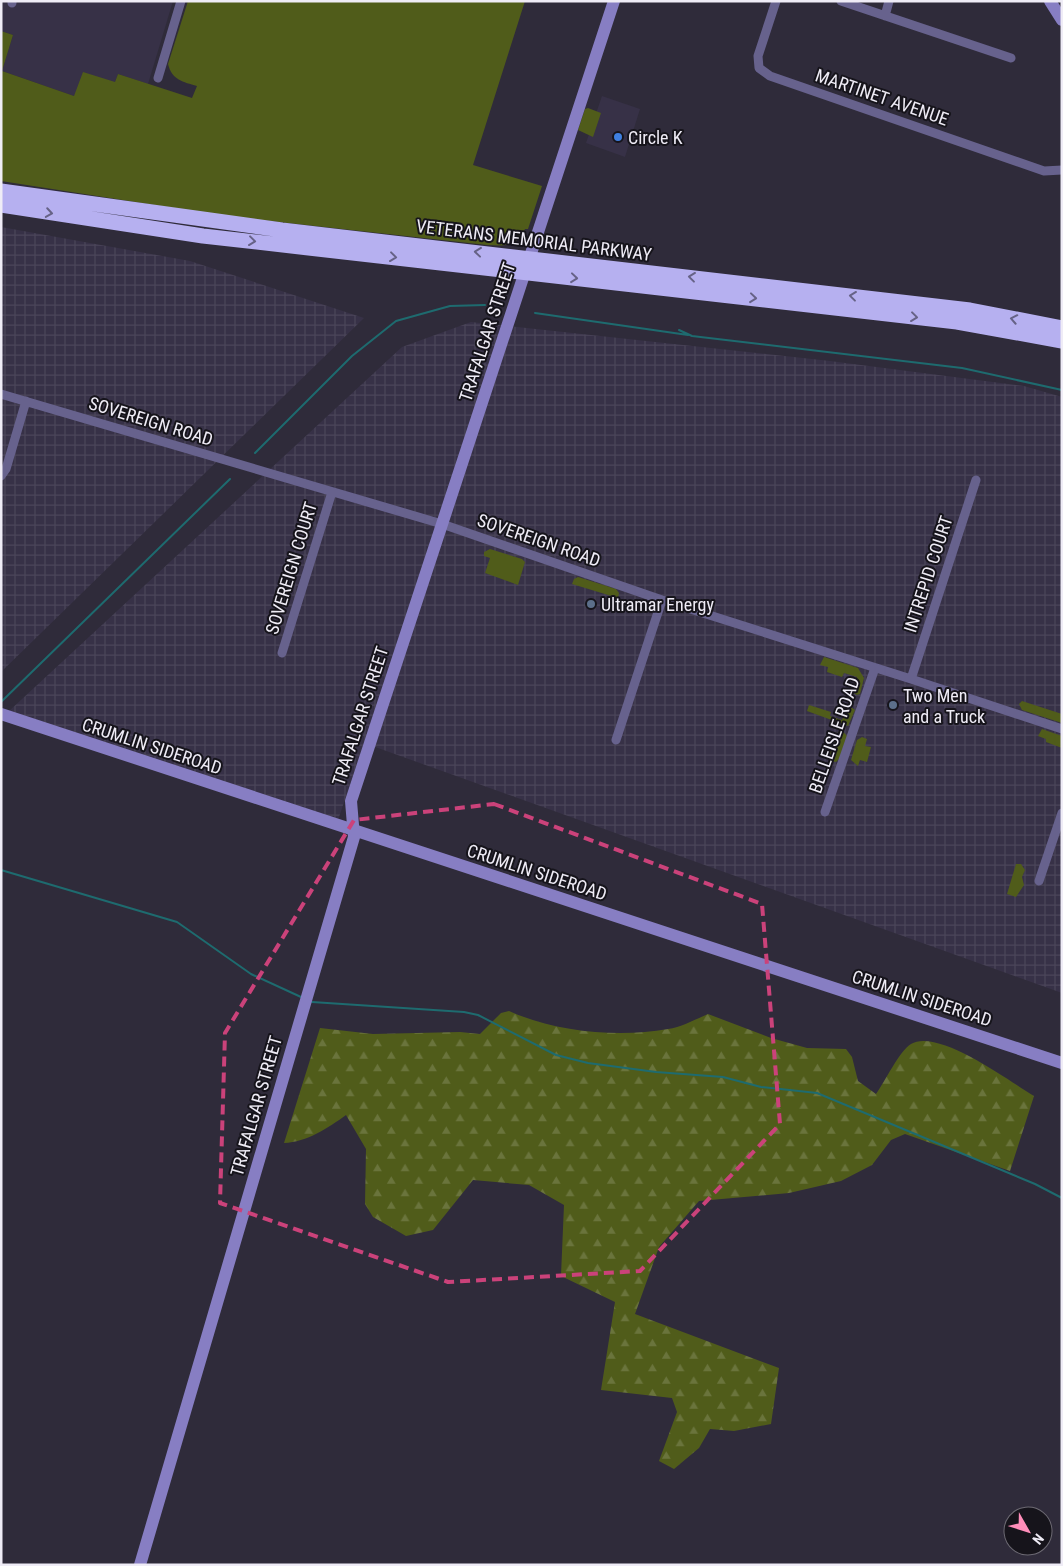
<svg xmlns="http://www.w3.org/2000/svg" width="1063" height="1566" viewBox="0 0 1063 1566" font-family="'Roboto Condensed',sans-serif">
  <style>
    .built { fill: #373147 }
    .industrial { fill: url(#industrial-grid) }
    .grass { fill: #505c1a }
    .forest { fill: url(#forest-firs) }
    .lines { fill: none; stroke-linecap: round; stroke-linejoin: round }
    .stream { stroke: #1e6b6f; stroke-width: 2 }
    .street { stroke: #67628d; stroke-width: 9 }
    .secondary { stroke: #877ec3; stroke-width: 12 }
    .highway { stroke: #b6b0f0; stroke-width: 15 }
    .oneway { stroke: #666286 }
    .marked { fill: none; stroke: #cb427a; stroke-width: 4; stroke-dasharray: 10 6; stroke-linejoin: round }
    .shop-dot { fill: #3f7fe0; stroke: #16141b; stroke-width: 2 }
    .service-dot { fill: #5c6f8a; stroke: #16141b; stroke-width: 2 }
    .labels { text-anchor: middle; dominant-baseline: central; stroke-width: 4; stroke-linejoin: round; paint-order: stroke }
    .street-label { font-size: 18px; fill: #efecf6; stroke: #16141b }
    .poi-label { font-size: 18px; fill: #efecf6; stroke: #16141b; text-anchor: start }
  </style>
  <defs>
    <pattern id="industrial-grid" width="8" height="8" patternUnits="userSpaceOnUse" patternTransform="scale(1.25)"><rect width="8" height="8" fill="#373147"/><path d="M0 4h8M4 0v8" fill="none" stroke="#4a4559"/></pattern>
    <pattern id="forest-firs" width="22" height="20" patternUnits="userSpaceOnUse" patternTransform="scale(1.25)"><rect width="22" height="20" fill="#505c1a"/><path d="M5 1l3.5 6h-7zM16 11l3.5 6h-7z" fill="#6a743c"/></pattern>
  </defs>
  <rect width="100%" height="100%" fill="#2f2b3a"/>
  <path class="built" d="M1,1H173L148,84L118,74L115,82L74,96L2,71L13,35L1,31Z
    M602,96L640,109L625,157L586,143Z"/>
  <path class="industrial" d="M1,227L190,261L364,318L1,672Z
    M471,322L830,361L1024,386L1062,397V993L364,743L338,820L8,712L402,347Z"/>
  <path class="grass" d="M188,1H525L473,165L542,186L528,229H525C517,247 504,246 487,245L225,216L1,181V31L13,35L2,71L74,96L83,72L115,82L118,74L192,98L197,86C183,82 172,80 168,64Z
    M588,108L601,113L593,137L578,130L585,109Z
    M490,549L522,559L525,562L518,585L485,573L490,558L484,556V552Z
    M578,577L616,589L619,593L618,598L572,584L574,579Z
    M824,657L858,668L864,678L860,694L857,695L852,692L857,677L844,673L842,677L827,672L828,667L820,665Z
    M1022,701L1062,714V723L1022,710L1019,704Z
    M809,705L831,712L830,716L842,720L848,705L855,710L848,726L807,711Z
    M840,728L847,736L839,759L836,762L828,760L830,753L827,752L832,732L838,733Z
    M1042,729L1062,736V748L1046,742V739L1038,736Z
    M862,737L867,739L865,746L871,747L867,762L860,760L858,766L851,760L857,740Z
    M1016,864H1021L1025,870L1022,877L1024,885L1016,897L1007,894Z"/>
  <path class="forest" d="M509,1011C556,1032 618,1038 668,1029C682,1027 696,1019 708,1014L771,1038L807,1048L846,1049L852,1057L858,1081L876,1094C884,1083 900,1050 911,1044C938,1028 1009,1081 1034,1096L1010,1171L905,1134L891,1140L872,1165L841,1181L789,1193L699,1201L659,1247L635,1314L779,1368L771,1424L734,1431L710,1429L699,1448L674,1469L659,1461L677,1412L672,1398L601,1390L615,1302L561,1276L564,1205L529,1185L473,1180L433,1230L406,1236L373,1217L365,1204L366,1149L346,1115C328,1128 307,1142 284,1143L320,1028L373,1034L460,1032L480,1034L501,1013Z"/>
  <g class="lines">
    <path class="stream" d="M535,313L688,335
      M679,330L692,336L962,368L1062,390
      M255,453L352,356L396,321L450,306L485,305
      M1,702L230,479
      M1,870L177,922L251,974L301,997
      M312,1002L464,1012L478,1015L556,1055L588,1063L656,1072L723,1077L761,1087L817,1093L1035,1184L1062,1198"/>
    <path class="street" d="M776,1L758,56L759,68L770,76L1044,171L1062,170
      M841,1L1011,58
      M12,3V1
      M885,16L889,1
      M158,78L181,1
      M1,394L442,524L662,600L911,679L1062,729
      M1,476L6,469L26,401
      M282,653L332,492
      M911,679L976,480
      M616,740L662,600
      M825,812L875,668
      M1039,881L1062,813"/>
    <path class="secondary" d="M1050,1L1062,20
      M1,714L1062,1063
      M140,1565L354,837L351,801L614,1"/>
    <path class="highway" d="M1,191L282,230L970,310L1062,328
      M1,205L203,236L957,322L1062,341"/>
  </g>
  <defs><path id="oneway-chevron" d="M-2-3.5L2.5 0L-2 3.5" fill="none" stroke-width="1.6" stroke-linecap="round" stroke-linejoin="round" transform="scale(1.25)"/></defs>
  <g class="oneway">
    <use href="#oneway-chevron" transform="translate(49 213) rotate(9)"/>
    <use href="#oneway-chevron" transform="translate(252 241) rotate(7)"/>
    <use href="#oneway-chevron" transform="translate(478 252) rotate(-174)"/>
    <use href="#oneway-chevron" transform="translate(393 257) rotate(7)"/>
    <use href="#oneway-chevron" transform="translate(692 277) rotate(-173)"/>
    <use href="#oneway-chevron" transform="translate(574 278) rotate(6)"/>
    <use href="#oneway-chevron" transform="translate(853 296) rotate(-173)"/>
    <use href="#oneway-chevron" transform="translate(753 298) rotate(6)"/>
    <use href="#oneway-chevron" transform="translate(914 317) rotate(7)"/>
    <use href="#oneway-chevron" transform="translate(1014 319) rotate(-169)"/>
  </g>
  <path class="marked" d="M494,804L762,904L780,1124L640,1271L448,1282L220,1203L225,1033L354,820Z"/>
  <circle class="shop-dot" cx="618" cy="137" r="5"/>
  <g class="service-dot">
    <circle cx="591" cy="604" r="5"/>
    <circle cx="893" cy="705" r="5"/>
  </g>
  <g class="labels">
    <g class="street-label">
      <text transform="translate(882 97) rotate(19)">MARTINET AVENUE</text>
      <text transform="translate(534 240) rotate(7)">VETERANS MEMORIAL PARKWAY</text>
      <text transform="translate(487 332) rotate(-72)">TRAFALGAR STREET</text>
      <text transform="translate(151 421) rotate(17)">SOVEREIGN ROAD</text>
      <text transform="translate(539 540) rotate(19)">SOVEREIGN ROAD</text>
      <text transform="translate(291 568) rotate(-73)">SOVEREIGN COURT</text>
      <text transform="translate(928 574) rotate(-72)">INTREPID COURT</text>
      <text transform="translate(360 716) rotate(-72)">TRAFALGAR STREET</text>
      <text transform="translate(834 735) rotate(-71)">BELLEISLE ROAD</text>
      <text transform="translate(152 746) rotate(18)">CRUMLIN SIDEROAD</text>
      <text transform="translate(537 872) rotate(18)">CRUMLIN SIDEROAD</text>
      <text transform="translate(922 998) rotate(18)">CRUMLIN SIDEROAD</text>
      <text transform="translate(256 1106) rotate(-74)">TRAFALGAR STREET</text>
    </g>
    <g class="poi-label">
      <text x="628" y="137">Circle K</text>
      <text x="601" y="604">Ultramar Energy</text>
      <text x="903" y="695">Two Men<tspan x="903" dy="21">and a Truck</tspan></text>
    </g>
  </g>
  <rect width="1063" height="1566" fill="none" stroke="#efecf6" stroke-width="5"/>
  <g transform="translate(1028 1531) rotate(129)"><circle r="24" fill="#16141b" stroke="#6d6a73"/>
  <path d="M0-4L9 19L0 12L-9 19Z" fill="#ff8eba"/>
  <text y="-8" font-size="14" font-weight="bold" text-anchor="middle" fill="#efecf6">N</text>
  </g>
</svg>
